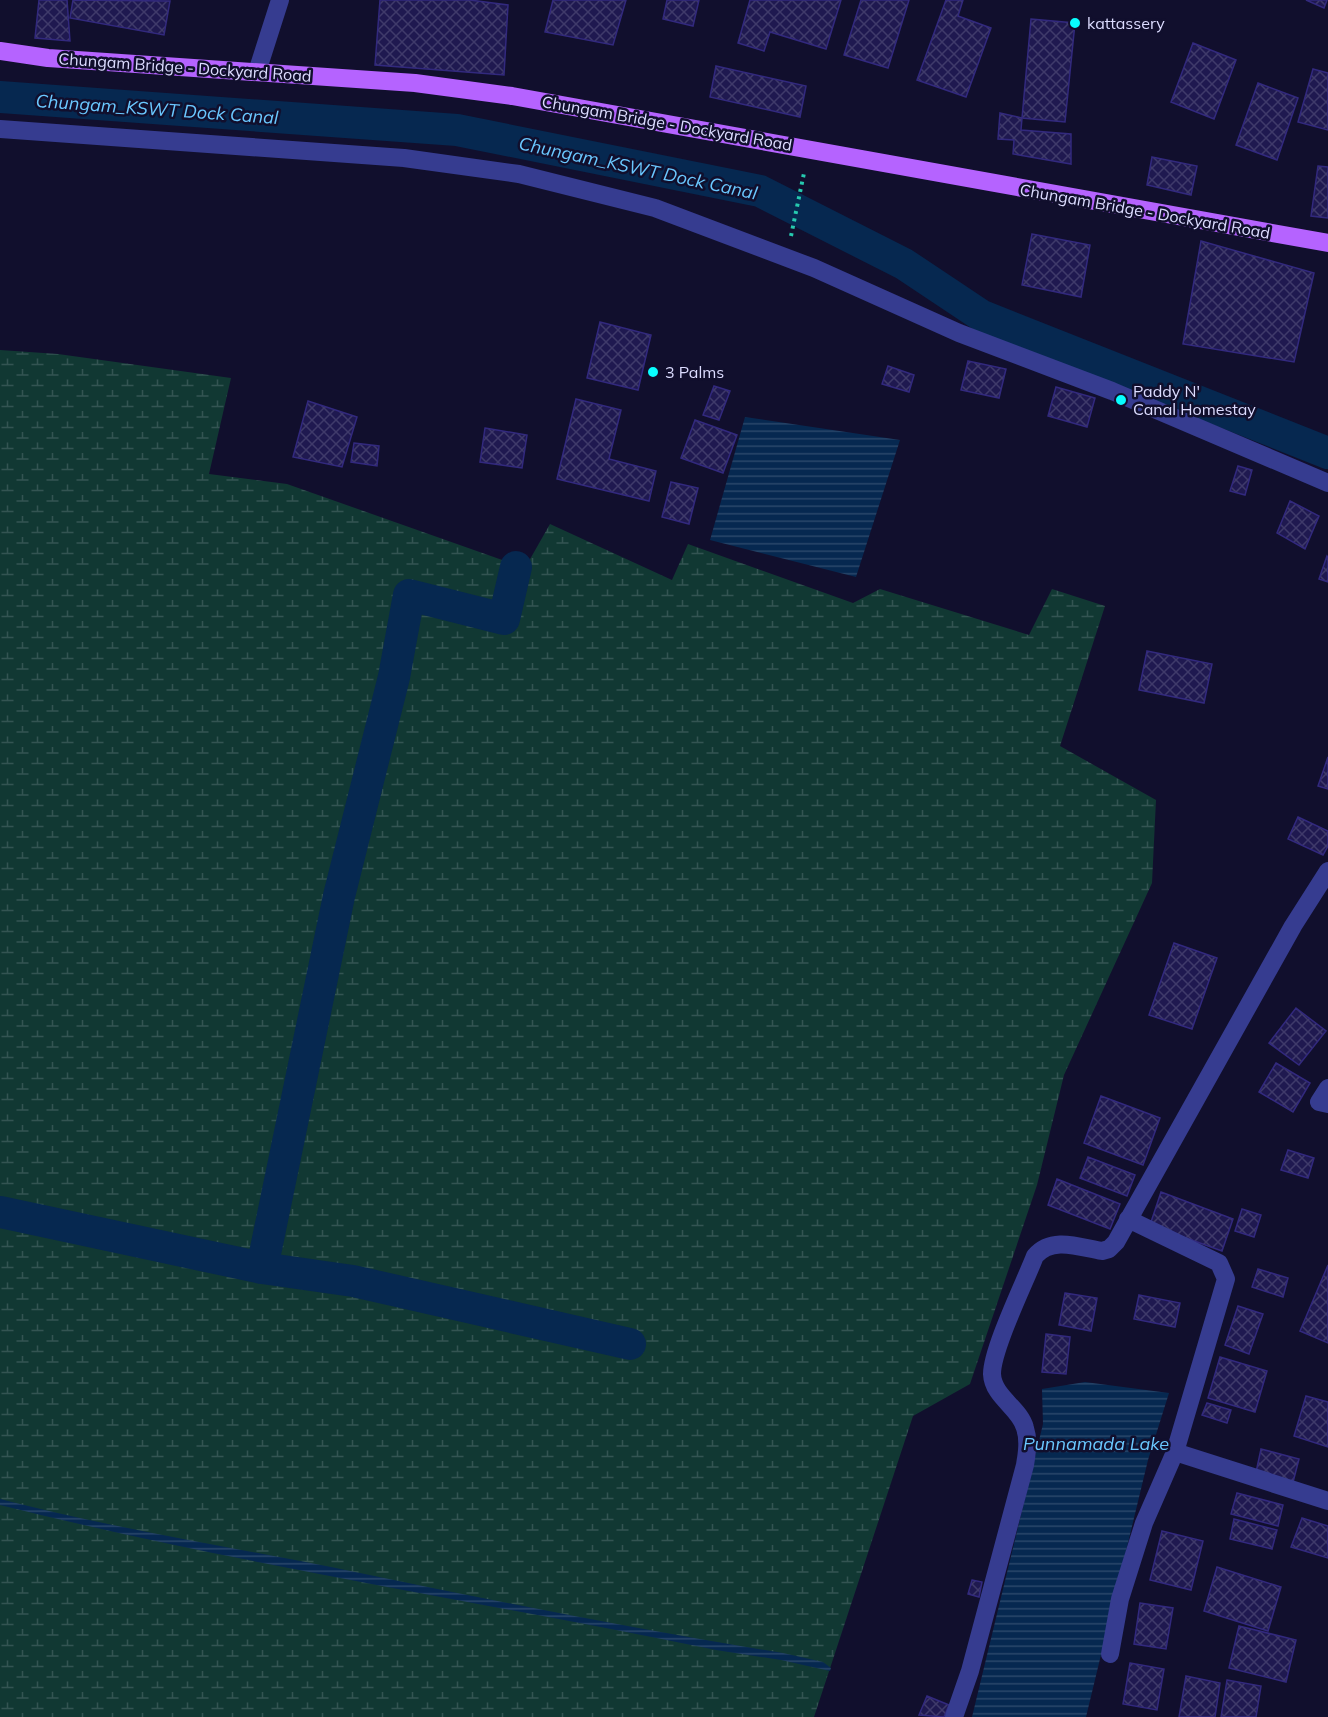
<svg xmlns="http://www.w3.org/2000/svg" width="1328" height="1717" viewBox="0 0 1328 1717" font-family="Mulish,sans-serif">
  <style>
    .wetland { fill: url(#wetland-marsh) }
    .water { fill: url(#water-rules) }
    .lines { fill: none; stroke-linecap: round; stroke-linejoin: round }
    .canal { stroke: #062850; stroke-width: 32 }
    .building { fill: url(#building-cross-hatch); stroke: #32297e; stroke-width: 1.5 }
    .path { stroke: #26c9af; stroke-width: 4; stroke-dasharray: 3 4.5; stroke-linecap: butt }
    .minor { stroke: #363c90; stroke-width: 18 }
    .major { stroke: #b563ff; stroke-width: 18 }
    .poi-dot { fill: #08feff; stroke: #110f2d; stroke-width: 2 }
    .labels { text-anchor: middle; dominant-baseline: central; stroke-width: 5; stroke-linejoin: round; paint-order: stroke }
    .poi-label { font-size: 16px; fill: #dcdcff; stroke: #110f2d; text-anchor: start }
    .street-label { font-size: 16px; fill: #dcdcff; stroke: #110f2d }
    .water-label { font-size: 18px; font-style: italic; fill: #6ac8ff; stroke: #110f2d }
  </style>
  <defs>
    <pattern id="wetland-marsh" width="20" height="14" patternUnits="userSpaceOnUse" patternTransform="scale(1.5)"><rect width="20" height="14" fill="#113833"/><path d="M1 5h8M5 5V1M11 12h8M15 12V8" fill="none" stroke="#335452"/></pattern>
    <pattern id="water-rules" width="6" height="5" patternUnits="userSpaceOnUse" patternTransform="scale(1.5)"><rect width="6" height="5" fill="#062850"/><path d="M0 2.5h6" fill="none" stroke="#2a476a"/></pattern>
    <pattern id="building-cross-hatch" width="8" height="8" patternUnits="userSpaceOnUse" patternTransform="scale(1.5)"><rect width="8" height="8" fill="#1f1950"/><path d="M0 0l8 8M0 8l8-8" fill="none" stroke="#3f3a6a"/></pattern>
  </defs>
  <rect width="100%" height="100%" fill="#110f2d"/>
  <path class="wetland" d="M0,350L58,354L231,378L209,474L287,484L525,568L550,524L672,580L688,544L853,603L880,589L1029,635L1052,589L1105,606L1060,746L1156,800L1152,883L1064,1075L1037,1185L970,1384L913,1416L814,1717H0Z"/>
  <path class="water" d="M745,417L900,440L856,577L710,540Z
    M1085,1382L1169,1393L1148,1460L1086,1717H972L1043,1424L1042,1389Z
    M0,1499C119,1530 240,1548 360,1573C500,1602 641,1630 783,1653L823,1662L831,1668L830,1671L781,1660L716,1650C478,1601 236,1564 0,1505Z"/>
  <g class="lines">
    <path class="canal" d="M0,97L457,130L760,191L904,264L982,316L1328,453
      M516,567L504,619L409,595L394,677L339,896L262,1268L353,1281L630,1344
      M0,1212L262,1268"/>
  </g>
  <path class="building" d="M39,0H67L70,41L35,38Z
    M73,0L170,1L164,35L70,18Z
    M380,0H470L508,5L504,75L375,65Z
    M553,0H626L613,45L545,32Z
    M667,0H699L693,26L663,19Z
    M750,0H841L826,49L770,32L764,51L738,43Z
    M861,0H909L888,68L844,55Z
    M946,0H963L958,16L991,28L966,97L917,80Z
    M1306,0H1327L1324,8Z
    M1031,19L1075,23L1065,122L1022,118Z
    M1193,43L1236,60L1214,119L1171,102Z
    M716,66L806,86L800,117L710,97Z
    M1313,69L1328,73V130L1298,122Z
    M1258,83L1298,98L1277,160L1236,145Z
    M1000,113L1022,118L1021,130L1071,134V164L1013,154L1014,140L998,139Z
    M1152,157L1197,166L1191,195L1147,185Z
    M1318,166L1328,167V218L1311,216Z
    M1032,234L1090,245L1081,297L1022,285Z
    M1201,241L1314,273L1294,362L1183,344Z
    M600,322L651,335L638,390L587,378Z
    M968,361L1006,369L999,398L961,390Z
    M888,366L914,375L909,392L882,384Z
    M714,386L730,391L719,420L703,415Z
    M1056,387L1095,398L1087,427L1048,416Z
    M576,399L621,410L609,459L656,471L649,501L557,479Z
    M308,401L357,417L342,467L293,457Z
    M695,420L737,435L723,473L681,458Z
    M485,428L527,435L522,468L480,462Z
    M354,443L379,446L377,466L351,462Z
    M1238,466L1252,470L1245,495L1230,491Z
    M671,482L698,488L689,524L662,517Z
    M1290,501L1319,516L1305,549L1277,533Z
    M1327,556L1328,557V582L1319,579Z
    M1147,651L1212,664L1204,703L1139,690Z
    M1328,757V789L1318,786Z
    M1298,817L1328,831V846L1323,855L1288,839Z
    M1174,943L1217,958L1192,1029L1149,1015Z
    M1296,1008L1326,1031L1299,1065L1269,1043Z
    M1276,1063L1310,1083L1293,1112L1259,1092Z
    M1101,1096L1160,1118L1143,1165L1084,1143Z
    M1288,1150L1314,1158L1308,1178L1281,1170Z
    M1088,1157L1135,1175L1127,1196L1080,1178Z
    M1057,1179L1120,1204L1110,1229L1048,1205Z
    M1161,1192L1233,1219L1222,1251L1150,1225Z
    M1242,1209L1261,1215L1254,1237L1235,1231Z
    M1328,1265V1343L1300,1331Z
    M1258,1269L1288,1278L1283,1297L1252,1287Z
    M1065,1293L1097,1298L1091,1331L1059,1325Z
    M1139,1295L1180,1303L1175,1327L1134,1319Z
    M1238,1306L1263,1314L1249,1354L1225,1345Z
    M1046,1334L1070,1337L1066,1374L1042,1372Z
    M1220,1357L1267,1371L1255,1412L1208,1398Z
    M1306,1396L1328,1402V1447L1294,1436Z
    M1207,1403L1231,1410L1227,1423L1202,1415Z
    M1261,1449L1299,1459L1292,1486L1255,1477Z
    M1237,1493L1283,1505L1278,1526L1231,1514Z
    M1302,1518L1328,1526V1558L1291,1547Z
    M1234,1519L1277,1530L1272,1549L1230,1539Z
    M1162,1531L1203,1541L1191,1590L1150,1580Z
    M1217,1567L1281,1587L1268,1631L1204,1611Z
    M972,1580L982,1582L979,1597L968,1594Z
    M1140,1603L1173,1608L1166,1649L1134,1644Z
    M1239,1626L1296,1640L1286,1682L1229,1668Z
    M1130,1663L1164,1669L1157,1710L1123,1704Z
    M1186,1676L1220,1683L1215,1717H1179Z
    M1227,1680L1261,1686L1256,1717H1221Z
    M927,1696L949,1705L944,1717L919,1715Z"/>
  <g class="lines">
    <path class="path" d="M791,236L804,173"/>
    <path class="minor" d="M257,72L280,0
      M0,129L404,158L519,174L655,208L814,268L959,333L1112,391L1328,483
      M1328,1088L1319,1102L1328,1104
      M1175,1452L1328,1501
      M1110,1654L1120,1599L1144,1523L1175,1452L1226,1279L1219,1263L1128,1219
      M954,1717L970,1671L1025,1465C1027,1453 1029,1440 1025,1428C1020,1408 993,1397 992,1374C992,1349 1025,1282 1035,1256C1052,1236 1079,1247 1102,1251L1109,1249L1116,1242L1293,926L1328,871"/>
    <path class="major" d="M0,51L48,58L415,83L512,96L1328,243"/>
  </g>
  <g class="poi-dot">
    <circle cx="1075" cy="23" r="6"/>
    <circle cx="653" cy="372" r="6"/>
    <circle cx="1121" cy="400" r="6"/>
  </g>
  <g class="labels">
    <g class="poi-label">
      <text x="1087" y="23">kattassery</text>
      <text x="665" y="372">3 Palms</text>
      <text x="1133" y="391">Paddy N'<tspan x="1133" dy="18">Canal Homestay</tspan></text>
    </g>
    <g class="street-label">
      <text transform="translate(185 67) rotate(4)">Chungam Bridge - Dockyard Road</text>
      <text transform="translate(667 123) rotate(10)">Chungam Bridge - Dockyard Road</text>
      <text transform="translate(1145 211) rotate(10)">Chungam Bridge - Dockyard Road</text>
    </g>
    <g class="water-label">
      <text transform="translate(157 109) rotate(4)">Chungam_KSWT Dock Canal</text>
      <text transform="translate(638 168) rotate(12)">Chungam_KSWT Dock Canal</text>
      <text x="1096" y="1443">Punnamada Lake</text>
    </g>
  </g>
</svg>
